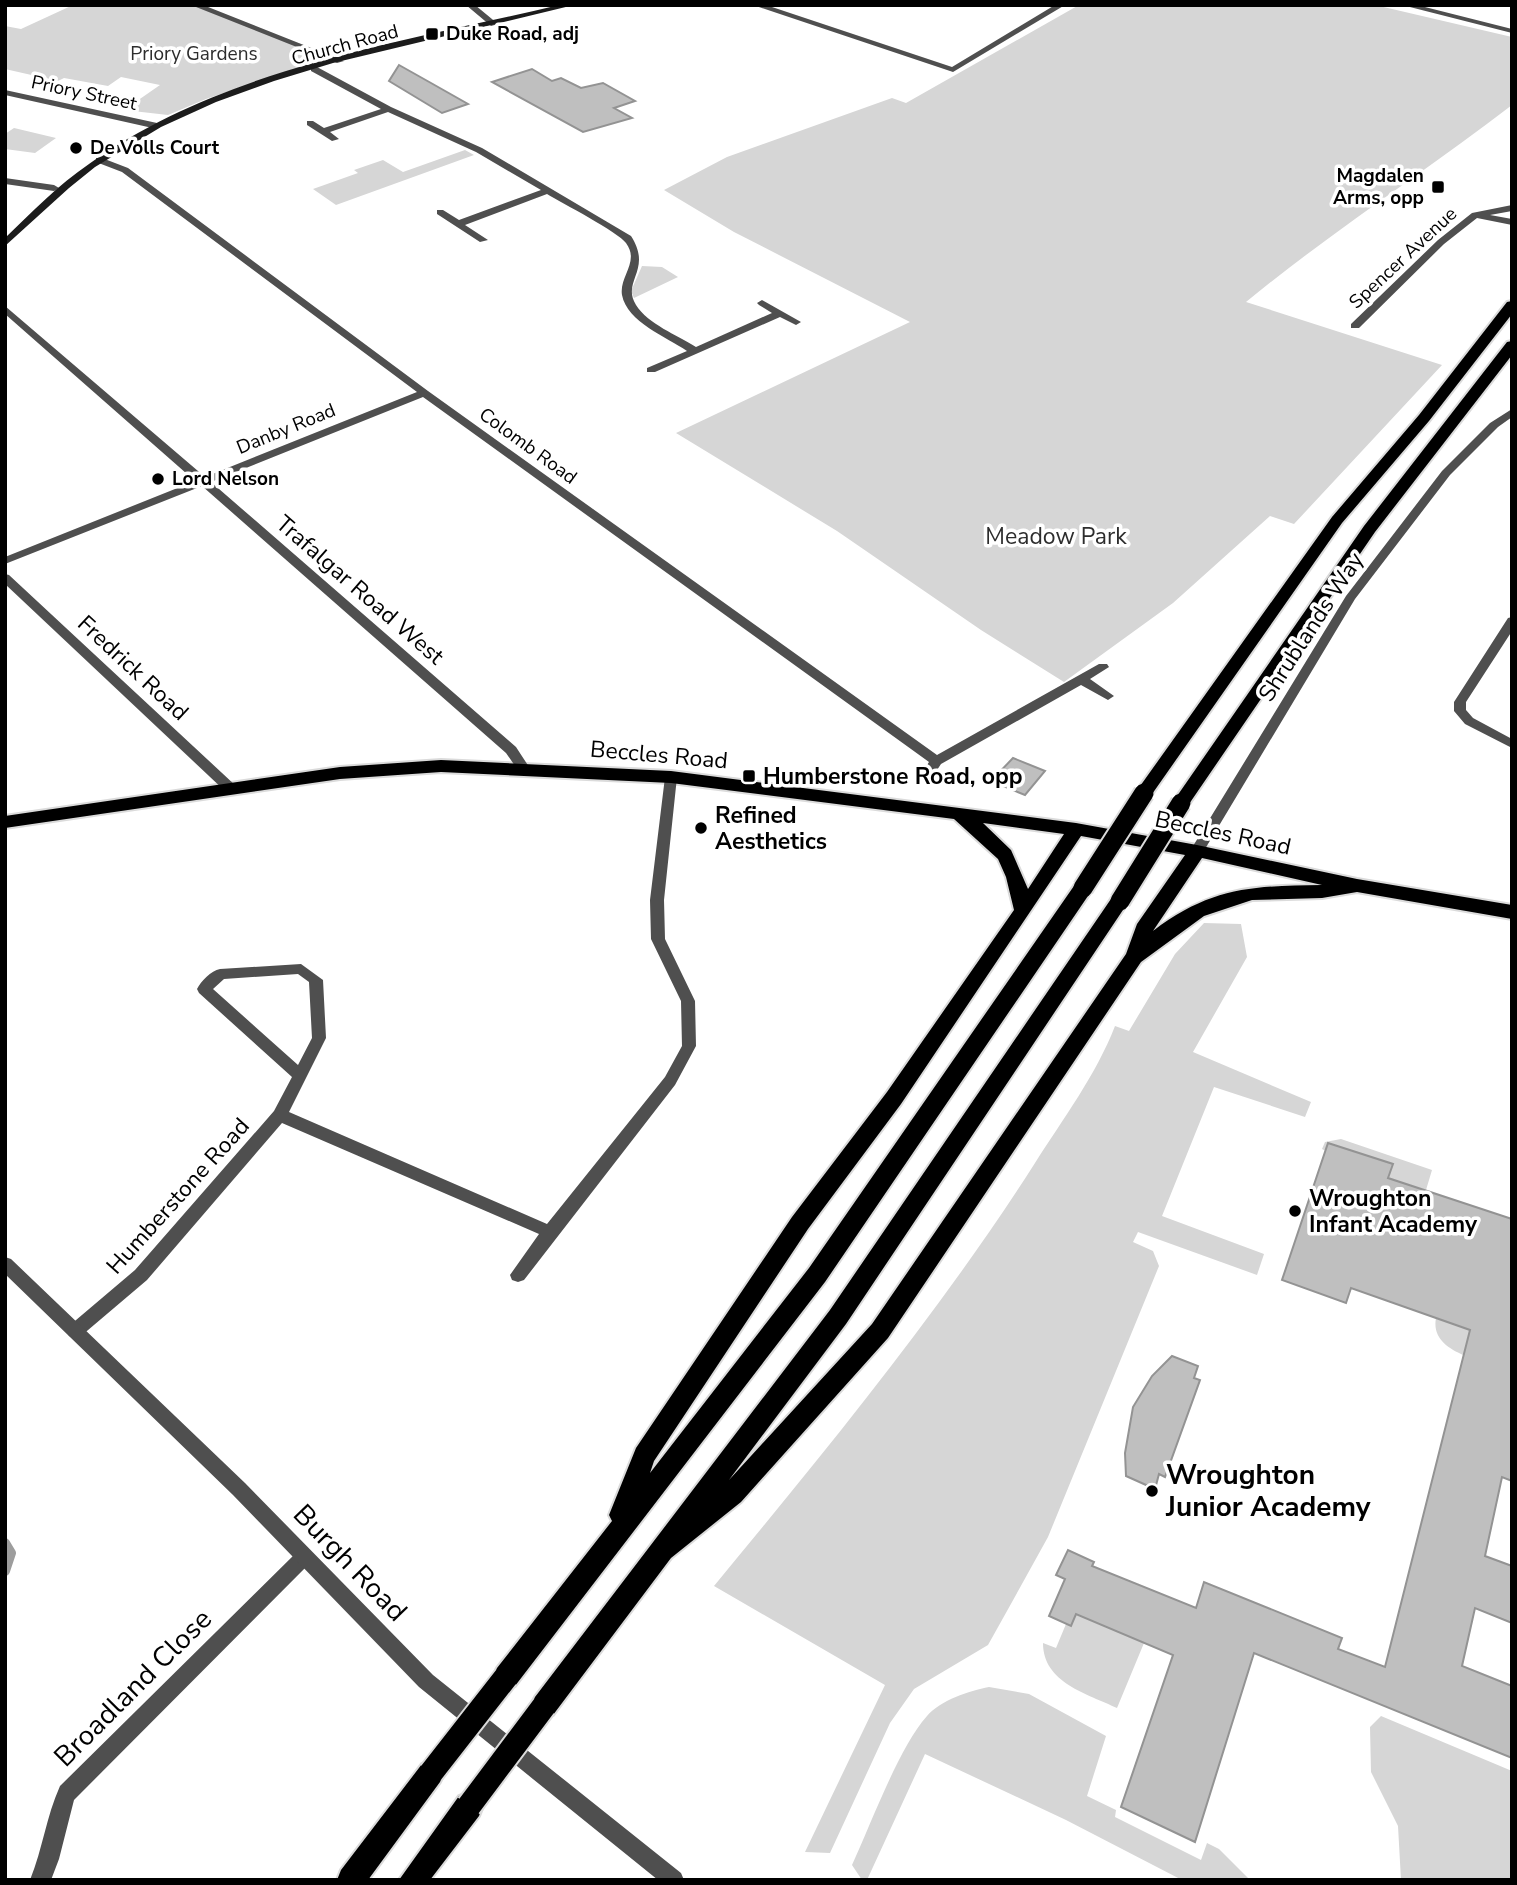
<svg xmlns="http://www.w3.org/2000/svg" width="1517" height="1885" viewBox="0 0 1517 1885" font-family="'Nunito Sans',sans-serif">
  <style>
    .green { fill: #d6d6d6 }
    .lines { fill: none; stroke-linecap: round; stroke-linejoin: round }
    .stream { stroke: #9d9d9d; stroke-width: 10 }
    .building { fill: #bfbfbf; stroke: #939393; stroke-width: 2 }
    .trunk-casing { stroke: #dbdbdb; stroke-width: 4 }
    .minor { fill: #4f4f4f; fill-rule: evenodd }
    .tertiary { fill: #4f4f4f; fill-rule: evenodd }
    .secondary { fill: #1c1c1c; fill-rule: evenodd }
    .trunk { fill: #000; fill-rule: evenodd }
    .trunk-bridge-far1-casing { stroke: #dbdbdb; stroke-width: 23; stroke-linecap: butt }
    .trunk-bridge-casing { stroke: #dbdbdb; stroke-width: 28; stroke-linecap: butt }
    .trunk-bridge-far1 { stroke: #000; stroke-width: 19 }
    .trunk-bridge { stroke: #000; stroke-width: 24 }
    .poi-dot { fill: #000; stroke: #fff; stroke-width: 2.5 }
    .labels { text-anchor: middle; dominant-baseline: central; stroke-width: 7; stroke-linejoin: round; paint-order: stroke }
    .far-poi-label { font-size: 19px; font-weight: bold; fill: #000; stroke: #fff; text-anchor: start }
    .far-street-label { font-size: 19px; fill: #000; stroke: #fff }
    .far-park-label { font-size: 19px; fill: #2d2d2d; stroke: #fff }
    .park-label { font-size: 23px; fill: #2d2d2d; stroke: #fff }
    .street-label { font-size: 23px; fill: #000; stroke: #fff }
    .poi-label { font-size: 23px; font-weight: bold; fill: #000; stroke: #fff; text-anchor: start }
    .near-poi-label { font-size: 28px; font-weight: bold; fill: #000; stroke: #fff; text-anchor: start }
    .near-street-label { font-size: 28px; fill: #000; stroke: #fff }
  </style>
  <rect width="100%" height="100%" fill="#fff"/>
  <path class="green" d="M73,5H192L334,56L206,99L168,115L124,110L160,85L121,77L108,86L64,78L58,81L5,69V26L21,29Z
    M1079,5H1375L1512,37V105C1425,172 1331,232 1246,302L1442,365L1294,524L1270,516L1173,603L1064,682L981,630L837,531L676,433L910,322L734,232L664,190L727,157L892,98L906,103Z
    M14,128L56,138L35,153L5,149V134Z
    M465,150L474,155L336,205L313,189L358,173L354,170L383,160L403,172Z
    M642,266L662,267L678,277L634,298L631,291Z
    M1204,923L1241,924L1247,957L1193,1052L1311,1102L1305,1117L1214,1087L1162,1216L1264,1254L1257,1275L1138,1232L1133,1242L1153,1251L1159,1266L1048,1537L1007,1611L988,1645L914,1689L890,1723L830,1853L805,1852L885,1685L714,1586C827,1449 939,1313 1035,1163C1063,1119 1096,1075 1115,1026L1129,1031L1175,954Z
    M1341,1139L1432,1170L1426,1190L1388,1178L1392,1164L1329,1143L1326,1151L1322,1149L1325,1142Z
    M1436,1318L1475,1332L1512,1370C1486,1361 1429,1354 1436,1318Z
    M1076,1614L1144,1643L1117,1708C1088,1694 1043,1683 1043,1643L1056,1648L1066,1624Z
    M989,1687L1029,1694L1106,1736L1087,1796L1116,1810L1115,1817L1201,1860L1207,1843L1219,1849L1250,1880H1182L1066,1820L925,1754L867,1880H862L852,1865C871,1824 899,1747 927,1716C941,1700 969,1691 989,1687Z
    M1381,1716L1512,1771V1880H1401L1398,1826L1371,1772L1370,1727Z"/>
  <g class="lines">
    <path class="stream" d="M5,1543L11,1553L5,1571"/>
  </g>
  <path class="building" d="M399,65L431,83L468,104L442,113L389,81Z
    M532,69L552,81L561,78L581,88L603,83L635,101L614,108L632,118L583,132L492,82Z
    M1013,758L1045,771L1025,795L991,781Z
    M1328,1143L1393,1164L1388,1178L1512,1219V1481L1502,1477L1485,1556L1512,1566V1623L1475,1608L1462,1666L1512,1686V1758L1254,1653L1195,1842L1121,1807L1173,1655L1076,1614L1071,1626L1049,1616L1065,1579L1056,1575L1068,1550L1094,1562L1092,1566L1196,1608L1204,1582L1342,1638L1338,1649L1385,1667L1470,1330L1351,1288L1346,1303L1282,1280Z
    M1172,1356L1198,1366L1194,1378L1200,1380L1165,1477L1159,1474L1155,1489L1126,1476L1125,1453L1133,1407L1152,1376Z"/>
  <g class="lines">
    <g class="trunk-casing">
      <path id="trunk" d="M1512,301V314L1429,421L1342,523L1150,797H1138L1135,793L1138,789L1332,517L1419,415L1507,302Z
        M1512,341V355L1375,532L1187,807H1175L1172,803L1175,799L1364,526L1507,342Z
        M441,760L671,771L1076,823L1197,845L1357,879L1512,905V919L1357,892L1322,898L1252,900L1204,916L1141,962L888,1338L741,1502L671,1558L553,1715L544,1719L535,1715L531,1706L535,1697L830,1310L1113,896L1120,894L1129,901L846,1324L729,1480L872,1324L1126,954L1137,924L1185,855L1081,836L901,1104L808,1229L654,1461L650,1473L809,1268L1076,883H1090L1092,888L1090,893L825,1282L515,1686L506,1690L497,1686L493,1677L497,1668L612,1521L609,1515L636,1448L792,1217L887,1092L1014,910L1006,877L998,859L954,819L671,783L441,772L340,779L5,828V816L340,767ZM983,823L1064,834L1028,889L1011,850ZM1202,858L1322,885C1252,886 1211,887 1153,931Z
        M431,1760L440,1764L444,1773L440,1782L368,1880H337L341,1870L422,1764Z
        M469,1792L479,1796L483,1806L479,1816L430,1880H399L459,1796Z"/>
    </g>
    <path class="minor" d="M5,5H10L5,8Z
      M191,5H203L344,61L337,63Z
      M466,5H475L498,24L491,26Z
      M753,5H766L952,67L1055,5H1065L953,72Z
      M311,67H317L391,107L482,148L631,236C653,270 621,281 636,305C648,324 677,335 696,347L772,313L759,305L757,303L762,300L801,322L796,325L780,317L655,372H647V368L687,351C667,337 627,322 622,295C619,276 640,262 626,243C618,232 562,203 547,194L465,225L488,240L480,242L437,214V210H443L459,220L541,190L476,152L388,112L330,132L339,139L332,141L307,125V121H313L324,128L381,109L311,71Z
      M5,90L157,123L161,126L157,129L5,95Z
      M96,158H102L128,168L428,391L937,755L1099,664H1107L1109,667L1090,679L1114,696L1108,700L1081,685L941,764L929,782H919L918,779L929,762L423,397L211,482L516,747L531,770L530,773H520L506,753L202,486L5,564V557L195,481L5,314V306L205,477L417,392L122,172L96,162Z
      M5,178L54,185L59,188L54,191L5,184Z
      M1512,205V211L1490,215L1512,219V225L1477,218L1444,244L1359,328H1351V324L1438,240L1472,213Z
      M5,574L9,575L236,786L237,789L236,792H226L5,584Z
      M1512,617V631L1466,702V710L1473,718L1512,739V748L1465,724L1454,711V702L1508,618Z
      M671,773L677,777L664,900L665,939L695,1001L696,1046L675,1085L524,1280L518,1282L512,1280L510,1275L539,1234L282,1123L147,1280L81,1336L75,1338L69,1336L67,1331L69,1326L135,1270L274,1111L292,1077L199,993L197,989C201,981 211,971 220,969L301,964L323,980L326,1038L289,1112L547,1224L665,1077L682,1046L681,1001L651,939L650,900L665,777ZM298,974L309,982L312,1038L298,1065L213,989L224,979Z
      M303,1550L309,1552L312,1558L309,1564L74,1800L59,1859L51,1880H30C43,1848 46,1817 60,1786L297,1552Z"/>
    <path class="tertiary" d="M1402,5H1417L1512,29V33Z
      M1512,409V417L1498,427L1450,475L1355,599L1202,854H1192L1190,851L1346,596L1442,471L1490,423Z
      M5,1257L11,1259L245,1483L433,1675L681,1873L684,1880H658L419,1687L233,1495L5,1274Z"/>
    <path class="secondary" d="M559,5H574L333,63L274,81L216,102L161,127L95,167L69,188L5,246V238C32,212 58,185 89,164C225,67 400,43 559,5Z"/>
    <use href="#trunk" class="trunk"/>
    <g class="trunk-bridge-far1-casing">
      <path id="trunk-bridge-far1" d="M1083,888L1144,793
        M1120,901L1181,803"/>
    </g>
    <g class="trunk-bridge-casing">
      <path id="trunk-bridge" d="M431,1773L506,1677
        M469,1806L544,1706"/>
    </g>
    <use href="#trunk-bridge-far1" class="trunk-bridge-far1"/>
    <use href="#trunk-bridge" class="trunk-bridge"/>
  </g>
  <g class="poi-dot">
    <rect x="425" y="27" width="14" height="14" rx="3.5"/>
    <circle cx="76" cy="148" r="7"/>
    <rect x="1431" y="180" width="14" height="14" rx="3.5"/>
    <circle cx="158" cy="479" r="7"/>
    <rect x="742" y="769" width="14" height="14" rx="3.5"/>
    <circle cx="701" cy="828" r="7"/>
    <circle cx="1295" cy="1211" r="7"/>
    <circle cx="1152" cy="1491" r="7"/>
  </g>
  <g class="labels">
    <g class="far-poi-label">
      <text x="446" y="34">Duke Road, adj</text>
      <text x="90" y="148">De Volls Court</text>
      <text x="1424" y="176" text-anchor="end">Magdalen<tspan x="1424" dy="22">Arms, opp</tspan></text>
      <text x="172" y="479">Lord Nelson</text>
    </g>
    <g class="far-street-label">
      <text transform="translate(345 45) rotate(-15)">Church Road</text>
      <text transform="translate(84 93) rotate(12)">Priory Street</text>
      <text transform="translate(1403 258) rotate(-43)">Spencer Avenue</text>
      <text transform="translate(286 429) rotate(-22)">Danby Road</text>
      <text transform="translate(528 446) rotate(36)">Colomb Road</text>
    </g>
    <g class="far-park-label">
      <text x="194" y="54">Priory Gardens</text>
    </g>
    <g class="park-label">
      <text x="1056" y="536">Meadow Park</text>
    </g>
    <g class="street-label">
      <text transform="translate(360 590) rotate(41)">Trafalgar Road West</text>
      <text transform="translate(1311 627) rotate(-57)">Shrublands Way</text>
      <text transform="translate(133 668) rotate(43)">Fredrick Road</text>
      <text transform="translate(659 755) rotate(5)">Beccles Road</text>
      <text transform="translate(1223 833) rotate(12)">Beccles Road</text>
      <text transform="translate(178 1196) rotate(-48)">Humberstone Road</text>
    </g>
    <g class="poi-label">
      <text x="763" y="776">Humberstone Road, opp</text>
      <text x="715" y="815">Refined<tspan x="715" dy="26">Aesthetics</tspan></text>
      <text x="1309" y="1198">Wroughton<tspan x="1309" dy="26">Infant Academy</tspan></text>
    </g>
    <g class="near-poi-label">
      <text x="1166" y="1475">Wroughton<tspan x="1166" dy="32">Junior Academy</tspan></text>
    </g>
    <g class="near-street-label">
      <text transform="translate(350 1563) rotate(46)">Burgh Road</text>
      <text transform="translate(133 1688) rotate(-45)">Broadland Close</text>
    </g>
  </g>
  <rect width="1517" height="1885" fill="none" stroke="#000000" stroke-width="14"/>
</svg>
